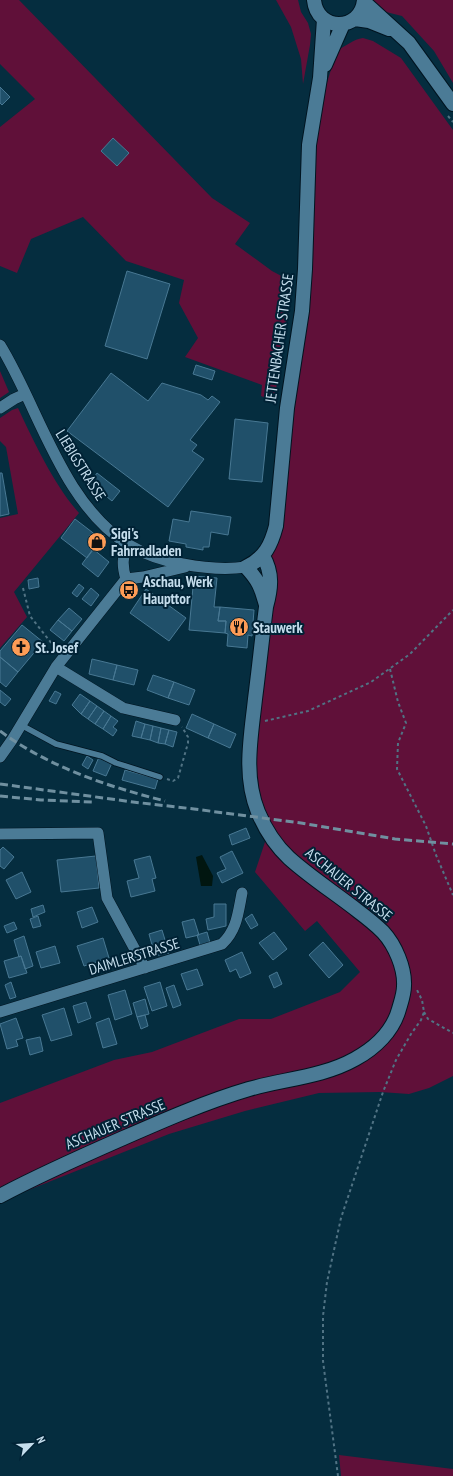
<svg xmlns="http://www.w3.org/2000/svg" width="453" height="1476" viewBox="0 0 453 1476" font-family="'PT Sans Narrow',sans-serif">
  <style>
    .green { fill: #601039 }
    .water { fill: #011610 }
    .building { fill: #20506a; stroke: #487893 }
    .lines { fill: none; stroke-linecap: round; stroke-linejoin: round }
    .service-casing { stroke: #001420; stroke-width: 7 }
    .minor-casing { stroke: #001420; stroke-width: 12 }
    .tertiary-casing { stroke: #001420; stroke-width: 16 }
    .path { stroke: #517384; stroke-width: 2; stroke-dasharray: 3 3; stroke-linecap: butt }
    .service { stroke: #4b7b96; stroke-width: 5.5 }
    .minor { stroke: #4b7b96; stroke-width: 11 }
    .tertiary { stroke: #4b7b96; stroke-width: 14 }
    .rail { stroke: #7090a0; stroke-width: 3; stroke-dasharray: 8 4; stroke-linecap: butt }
    .labels { text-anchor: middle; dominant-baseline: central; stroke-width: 4; stroke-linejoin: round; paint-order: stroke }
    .street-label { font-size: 15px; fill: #c4ddec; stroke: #002235 }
    .poi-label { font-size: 15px; font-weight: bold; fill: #c4ddec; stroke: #002235; text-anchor: start }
  </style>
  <rect width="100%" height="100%" fill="#052d3f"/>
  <path class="green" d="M0,0H19L212,198L250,223L235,244L272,271L287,279L290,289V301L274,402L261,396L262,385L185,357L198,338L179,303L184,280L126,261L83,217L31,239L17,273L0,266V127L35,99L0,64Z
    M276,0H298L301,12L308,23L311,34L310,45L303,84L301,59L291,27Z
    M373,0H453V83L434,51L402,16L386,12Z
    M363,38L373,41L401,58L453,130V1076L429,1088L409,1094L380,1092L319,1093L245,1111L169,1134L21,1193L77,1166L149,1134L388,1041L405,959L291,856L263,816L252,775L272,578V552L314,145L321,102L337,50C347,46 353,39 363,38Z
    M0,371L9,392L0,398Z
    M18,408C34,442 54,485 79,513L14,592L27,617L0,648V518L18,514L6,447L0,441V418L12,410Z
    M266,839L347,908L386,944L399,977V993L388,1022L372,1040L354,1052L336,1062L250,1083L0,1190V1103L114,1060L152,1052L239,1019H271L340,992L360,972L317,921L305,931L255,872Z
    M339,1455L453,1469V1476H341Z"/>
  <path class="water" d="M202,855L213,876L212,886H201L196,857Z"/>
  <path class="building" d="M0,87L10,97L2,105L0,103Z
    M113,138L129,153L117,166L101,151Z
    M127,271L170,284L147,359L105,346Z
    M196,365L215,371L212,380L193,374Z
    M111,373L148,401L162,383L201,395L208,400L212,396L220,402L190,440L197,445L192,451L204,459L168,507L67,431Z
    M235,419L268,423L262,482L229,479Z
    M0,473H2L9,514L0,516Z
    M97,473L120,491L112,501L90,483Z
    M191,511L231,517L228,535L211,532L209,547H203V550L186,547V544L169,541L173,519L189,522Z
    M75,519L101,539L87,558L61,538Z
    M93,549L109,562L98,577L82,564Z
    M194,576L217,578L214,607H220L218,621H226L225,633L189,630Z
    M38,578L39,587L29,589L28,580Z
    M79,584L84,588L77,597L72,593Z
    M91,588L99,595L91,606L82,599Z
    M146,589L186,618L169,641L130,613Z
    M220,607L254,610L252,636L248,635L247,648L227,646L228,634L225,633L226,621H218Z
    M69,608L82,619L72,631L58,620Z
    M58,620L72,631L64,641L50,630Z
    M22,625L43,642L18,672L0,657V651Z
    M0,657L18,672L6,687L0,682Z
    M92,659L117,665L113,680L89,674Z
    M117,665L138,670L134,685L113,680Z
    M153,675L174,682L168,698L147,690Z
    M174,682L195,690L189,705L168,698Z
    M0,690L11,699L5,706L0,702Z
    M55,691L61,694L56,704L49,701Z
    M80,694L90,701L81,714L72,705Z
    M90,701L97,706L88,719L81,714Z
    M97,706L104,711L95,724L88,719Z
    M104,711L111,716L103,729L95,724Z
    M192,714L214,724L208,738L186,728Z
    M111,716L118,721L113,727L117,730L113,736L103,729Z
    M136,721L145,724L141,738L132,736Z
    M145,724L153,726L150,740L141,738Z
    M214,724L236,734L230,748L208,738Z
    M153,726L161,728L158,743L150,740Z
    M161,728L169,730L165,744L158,743Z
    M169,730L177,732L173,747L165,744Z
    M87,756L93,760L88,769L82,765Z
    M99,757L112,763L106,776L93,771Z
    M125,770L158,779L155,789L122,780Z
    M246,828L250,838L232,845L229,835Z
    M3,847L14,857L4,869L0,866V850Z
    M232,851L243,873L222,883L217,873L226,869L220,857Z
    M96,856L99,888L61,892L57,860Z
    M150,856L156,878L152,879L155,891L131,897L127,881L139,878L134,860Z
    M22,872L31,892L16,899L6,880Z
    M214,904H226V926L208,930L206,919L214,917Z
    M43,905L45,912L33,917L31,909Z
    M92,907L98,922L82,928L77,912Z
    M252,914L258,925L251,929L245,919Z
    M38,916L41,926L33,928L30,919Z
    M194,919L199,935L186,938L182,922Z
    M14,922L17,929L7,933L4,926Z
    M162,930L169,953L155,956L149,934Z
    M207,932L210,943L200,945L197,935Z
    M274,932L287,949L273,960L259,943Z
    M24,936L33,966L25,969L21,956L19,957L14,940Z
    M103,938L109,958L84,966L77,946Z
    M323,942L343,965L329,978L309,955Z
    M55,946L60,963L41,968L36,952Z
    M242,952L251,973L240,978L236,969L230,972L225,960Z
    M21,956L27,973L9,978L4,961Z
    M197,969L203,985L187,990L181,974Z
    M277,972L282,984L274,988L269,976Z
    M11,982L16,997L10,999L5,985Z
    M160,982L167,1006L152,1011L144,987Z
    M174,985L181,1005L173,1008L166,988Z
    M125,990L132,1014L115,1020L108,995Z
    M145,999L149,1014L137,1017L133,1003Z
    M86,1002L91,1018L78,1023L73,1006Z
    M64,1008L72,1035L51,1041L42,1015Z
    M145,1015L148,1026L141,1029L137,1017Z
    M16,1018L23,1038L16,1040L18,1046L7,1049L0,1024Z
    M109,1018L117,1044L103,1048L96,1023Z
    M40,1037L43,1051L30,1055L26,1040Z"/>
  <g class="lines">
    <g class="service-casing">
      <path id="service" d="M21,725L56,744L102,756L116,763L160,777"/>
    </g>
    <g class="minor-casing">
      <path id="minor" d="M0,345C39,408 62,504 129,545C146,555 164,561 183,564C204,568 225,570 246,567
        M0,408L14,399L25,394
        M126,579C122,566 122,557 128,544
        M56,667L123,708L175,720
        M0,757L12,740L56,667L126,579L143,577L185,567
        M0,834L98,833L107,898L145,968
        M0,1012L222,944C237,930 238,913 242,893"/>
    </g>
    <g class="tertiary-casing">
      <path id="tertiary" d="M314,0C317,32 361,32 364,0
        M364,2L409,43L453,104
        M355,19L369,21L389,29
        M325,65L343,24
        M266,605C261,587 259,581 246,567C265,558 271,545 276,526L287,408L302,311L305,269L309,145L320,78L324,19
        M0,1196C39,1175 80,1157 121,1139C162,1121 205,1102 249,1089C284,1079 323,1077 355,1059C375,1048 393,1031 399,1009C401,1002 404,994 404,986C405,968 395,945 383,932C375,924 366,917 358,911C335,893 310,877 289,858C275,845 265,829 258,812C243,775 251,737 255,699C259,668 262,638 266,607C271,589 273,573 263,556"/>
    </g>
    <path class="path" d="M448,116L453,122
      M23,588L30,616L56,649
      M390,669L398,702L406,723L398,743L397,769L426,826L436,855L453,895
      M265,721L308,711L371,682L410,654L453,610
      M167,779L173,781L178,778L188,743V737L182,727
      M424,1012L428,1019L453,1033
      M338,1476L323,1361V1316L327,1282L341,1218L383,1092L396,1060L411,1034L421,1020L424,1012L422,1000L417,990"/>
    <use href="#service" class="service"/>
    <use href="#minor" class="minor"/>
    <use href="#tertiary" class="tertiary"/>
    <path class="rail" d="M0,731C49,767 106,786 165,801
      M0,784L133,802L194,809L301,823L395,839L453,844
      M0,796L41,800L92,802"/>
  </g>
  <defs>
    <g id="shop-disc" transform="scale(1)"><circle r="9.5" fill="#fd9c56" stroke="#002235"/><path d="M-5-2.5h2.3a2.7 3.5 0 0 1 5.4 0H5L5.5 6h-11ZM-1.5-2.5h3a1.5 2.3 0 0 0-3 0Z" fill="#111"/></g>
    <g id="bus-disc" transform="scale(1)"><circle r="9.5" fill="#fd9c56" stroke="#002235"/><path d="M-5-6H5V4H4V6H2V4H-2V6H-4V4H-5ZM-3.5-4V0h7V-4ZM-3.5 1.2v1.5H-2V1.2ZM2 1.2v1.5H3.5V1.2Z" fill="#111"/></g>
    <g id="restaurant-disc" transform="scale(1)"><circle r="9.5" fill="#fd9c56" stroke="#002235"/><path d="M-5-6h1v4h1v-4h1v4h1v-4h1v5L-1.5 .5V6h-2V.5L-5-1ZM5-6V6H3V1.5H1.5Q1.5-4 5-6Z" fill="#111"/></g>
    <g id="church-disc" transform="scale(1)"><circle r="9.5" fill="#fd9c56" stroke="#002235"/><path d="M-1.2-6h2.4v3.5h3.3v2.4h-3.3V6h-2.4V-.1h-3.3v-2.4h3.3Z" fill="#111"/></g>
  </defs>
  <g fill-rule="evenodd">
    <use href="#shop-disc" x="97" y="542"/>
    <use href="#bus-disc" x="129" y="590"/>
    <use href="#restaurant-disc" x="239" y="627"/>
    <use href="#church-disc" x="21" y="647"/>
  </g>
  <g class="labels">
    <g class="street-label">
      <text transform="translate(279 338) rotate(-82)">JETTENBACHER STRASSE</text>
      <text transform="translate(81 465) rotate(58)">LIEBIGSTRASSE</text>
      <text transform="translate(349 884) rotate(39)">ASCHAUER STRASSE</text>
      <text transform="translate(134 956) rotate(-17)">DAIMLERSTRASSE</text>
      <text transform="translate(115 1124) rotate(-23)">ASCHAUER STRASSE</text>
    </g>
    <g class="poi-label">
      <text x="111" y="533">Sigi's<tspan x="111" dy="17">Fahrradladen</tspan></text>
      <text x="143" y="581">Aschau, Werk<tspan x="143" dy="17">Haupttor</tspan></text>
      <text x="253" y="627">Stauwerk</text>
      <text x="35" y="647">St. Josef</text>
    </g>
  </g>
  <g transform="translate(32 1444) rotate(65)" stroke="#002235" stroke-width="3" paint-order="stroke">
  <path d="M0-3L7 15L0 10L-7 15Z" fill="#c4ddec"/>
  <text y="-6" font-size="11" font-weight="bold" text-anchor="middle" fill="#c4ddec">N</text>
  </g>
</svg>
